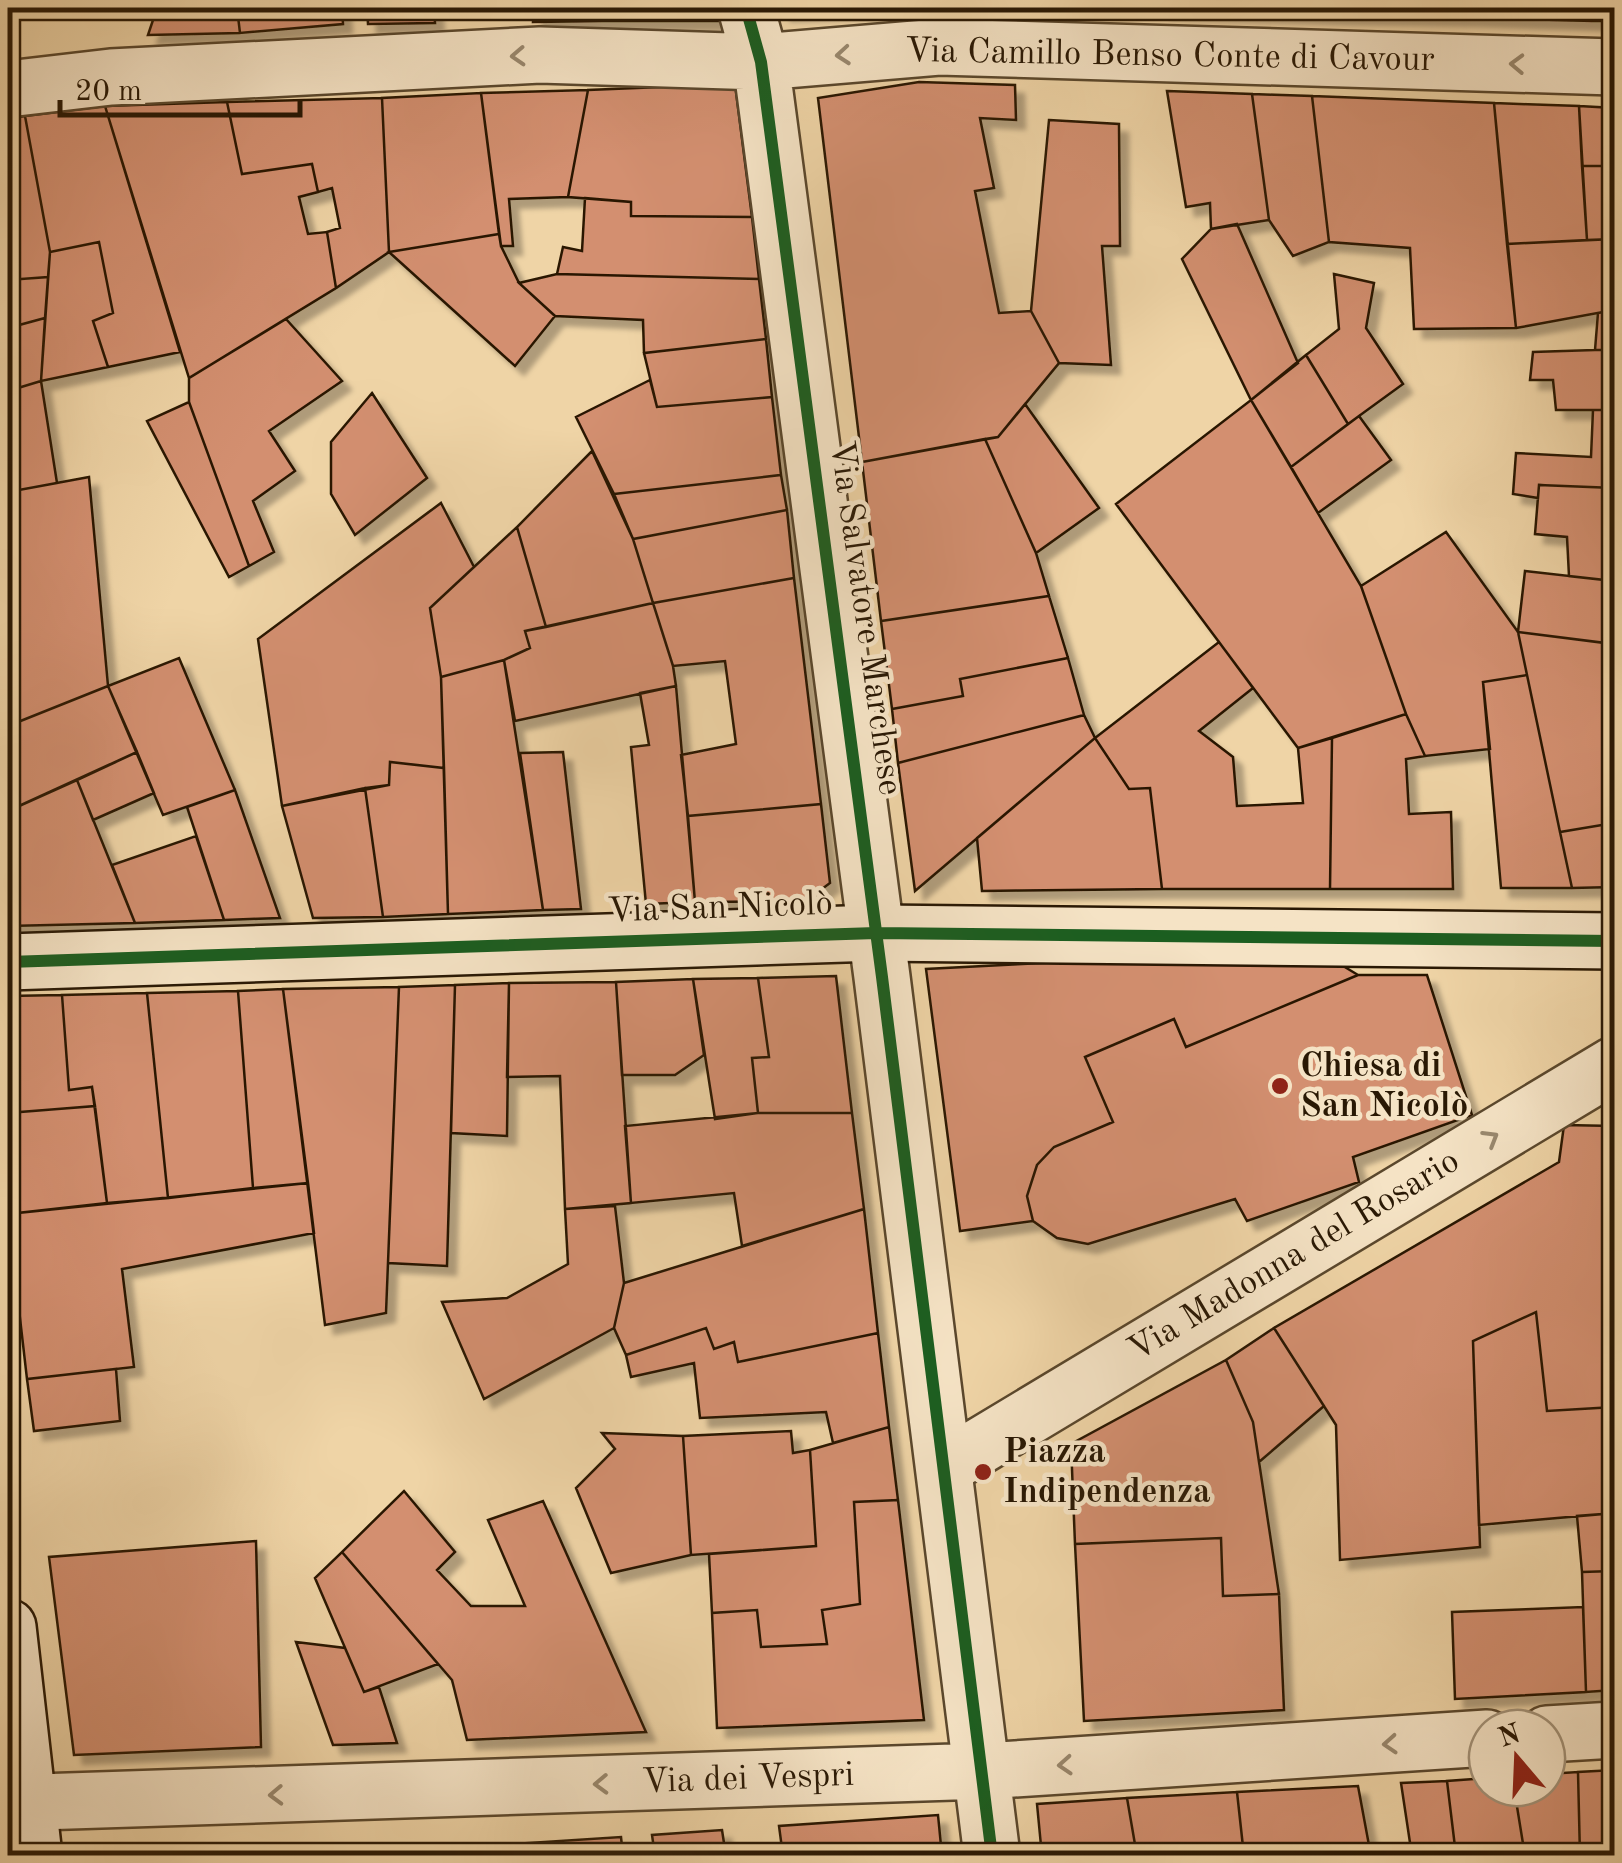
<svg xmlns="http://www.w3.org/2000/svg" width="1622" height="1863" viewBox="0 0 1622 1863" font-family="'Old Standard TT',serif">
  <style>
    .building { fill: #d38f70; stroke: #291804; stroke-width: 2.5; filter: url(#shadow) }
    .lines { fill: none; stroke-linecap: round; stroke-linejoin: round }
    .street-casing { stroke: #5a472c; stroke-width: 60 }
    .secondary-casing { stroke: #291804; stroke-width: 60 }
    .street { stroke: #f5e3c5; stroke-width: 55 }
    .secondary { stroke: #f5e3c5; stroke-width: 55 }
    .cycleway-casing { stroke: #f5e3c5; stroke-width: 19 }
    .cycleway { stroke: #1b5e20; stroke-width: 12 }
    .oneway { stroke: #99886e }
    .poi-dot { fill: #8f2418; stroke: #f5e3c5; stroke-width: 4 }
    .labels { text-anchor: middle; dominant-baseline: central; stroke-width: 9; stroke-linejoin: round; paint-order: stroke }
    .street-label { font-size: 35px; fill: #291804; stroke: #f5e3c5 }
    .poi-label { font-size: 35px; font-weight: bold; fill: #291804; stroke: #f5e3c5; text-anchor: start }
  </style>
  <defs>
    <filter id="shadow"><feDropShadow dx="9" dy="9" stdDeviation="2.5" flood-color="#0004"/></filter>
  </defs>
  <rect width="100%" height="100%" fill="#efd4a6"/>
  <filter id="stains"><feTurbulence type="fractalNoise" baseFrequency=".002" numOctaves="4"/><feColorMatrix values="0 0 0 0 .2 0 0 0 0 .09 0 0 0 0 .02 0 0 0 .5 -.17"/></filter>
  <radialGradient id="worn" r=".72"><stop offset=".6" stop-color="#630" stop-opacity="0"/><stop offset="1" stop-color="#630" stop-opacity=".3"/></radialGradient>
  <path class="building" d="M157,8H237L240,33L148,35Z
    M237,8H342L343,24L240,33Z
    M367,8H434L435,23L368,24Z
    M534,8H600L601,21L533,22Z
    M600,8H717L720,21H601Z
    M781,8H906L782,12Z
    M1161,8H1330L1335,15L1162,10Z
    M1330,8H1412L1417,16L1335,15Z
    M1412,8H1467L1470,17L1417,16Z
    M1467,8H1520L1523,19L1470,17Z
    M1520,8H1587L1591,21L1523,19Z
    M1587,8H1614V21H1591Z
    M919,82L1015,85L1016,120L980,118L994,188L975,191L999,313L1031,311L1059,363L998,437L862,462L818,98Z
    M735,84L752,217L631,216V202L568,197L588,90Z
    M588,90L568,197L509,199L513,246H501L481,93Z
    M1167,91L1252,94L1269,220L1211,229L1210,203L1186,207Z
    M481,93L499,234L389,252L382,98Z
    M1252,94L1312,96L1329,242L1293,256L1269,220Z
    M1312,96L1494,103L1516,328L1414,329L1410,248L1329,242Z
    M382,98L389,252L336,288L327,232L340,228L332,188L318,192L312,164L242,174L227,102Z
    M227,102L242,174L312,164L318,192L299,197L308,234L327,232L336,288L189,378L105,106Z
    M1494,103L1579,106L1587,240L1507,244Z
    M105,106L180,352L108,367L93,321L113,313L99,242L50,252L25,116Z
    M1579,106L1614,108V166H1582Z
    M25,116L50,252L48,277L8,280V119Z
    M1049,120L1119,124L1120,246H1102L1111,365L1059,363L1031,311Z
    M1582,166H1614V239L1587,240Z
    M585,198L631,202V216L752,217L759,279L557,274L563,247L582,251Z
    M1237,224L1298,363L1251,400L1182,259L1211,229Z
    M499,234L501,246L519,283L555,316L515,366L389,252Z
    M1614,239V310L1516,328L1507,244Z
    M99,242L113,313L93,321L108,367L41,381L50,252Z
    M557,274L759,279L766,339L644,353L643,320L555,316L519,283Z
    M1334,274L1374,283L1366,328L1403,384L1348,424L1306,355L1339,329Z
    M48,277L45,318L8,328V280Z
    M1614,310V350H1595L1598,313Z
    M45,318L41,381L8,391V328Z
    M286,319L342,381L269,431L295,471L253,501L274,552L249,566L189,402V378Z
    M766,339L772,397L657,407L644,353Z
    M1595,350H1614V410H1556L1553,380H1530L1533,352Z
    M1306,355L1348,424L1291,467L1251,400Z
    M650,380L657,407L772,397L781,475L614,494L576,417Z
    M41,381L57,483L8,492V391Z
    M372,393L427,478L355,535L331,494V442Z
    M1251,400L1361,586L1406,714L1298,748L1116,504Z
    M189,402L249,566L229,577L147,421Z
    M1025,404L1099,508L1036,553L985,439L998,437Z
    M1593,410H1614V488L1539,485L1538,498L1513,494L1516,453L1591,457Z
    M1359,416L1391,460L1318,513L1291,467Z
    M985,439L1036,553L1049,596L881,621L862,462Z
    M592,451L633,539L653,603L546,627L517,527Z
    M781,475L787,510L633,539L614,494Z
    M89,477L108,686L8,726V492Z
    M1539,485L1614,488V581L1569,576L1567,537L1535,534Z
    M441,503L474,567L430,608L441,677L444,768L390,762L389,785L282,806L258,639Z
    M787,510L794,578L653,603L633,539Z
    M517,527L546,627L525,631L530,648L504,660L441,677L430,608Z
    M1446,532L1518,632L1527,675L1483,682L1490,749L1425,756L1406,714L1361,586Z
    M1525,571L1614,581V644L1518,632Z
    M794,578L821,804L688,816L681,755L736,744L725,661L673,666L653,603Z
    M1049,596L1068,658L960,679L963,696L892,709L881,621Z
    M653,603L673,666L676,686L515,721L504,660L530,648L525,631Z
    M1518,632L1612,644L1614,823L1560,832Z
    M1219,642L1253,688L1199,731L1233,757L1237,806L1303,803L1298,748L1332,738L1330,889H1162L1150,788L1129,789L1095,738Z
    M179,658L235,790L163,815L108,686Z
    M1068,658L1084,715L898,763L892,709L963,696L960,679Z
    M504,660L543,910L448,914L441,677Z
    M1527,675L1560,832L1572,888H1501L1483,682Z
    M108,686L137,752L8,811V726Z
    M676,686L695,902L646,904L631,747L649,745L640,693Z
    M1406,714L1425,756L1406,759L1409,814L1451,812L1453,889H1330L1332,738Z
    M1084,715L1095,738L915,891L898,763Z
    M1095,738L1129,789L1150,788L1162,889L982,891L977,838Z
    M137,752L154,793L93,820L77,780Z
    M563,752L581,909L543,910L520,753Z
    M390,762L444,768L448,914L383,917L365,788L389,785Z
    M77,780L135,923L8,926V811Z
    M365,788L383,917L313,918L282,806Z
    M235,790L280,918L224,920L187,807Z
    M821,804L830,883L806,901L695,902L688,816Z
    M1614,823V887L1572,888L1560,832Z
    M196,836L224,920L135,923L112,865Z
    M1315,949L1358,975L1186,1047L1174,1019L1085,1057L1113,1122L1054,1147L1037,1165L1027,1196L1033,1221L960,1231L926,969Z
    M1358,975H1427L1472,1115L1353,1157L1359,1182L1247,1221L1235,1199L1088,1244L1057,1238L1033,1221L1027,1196L1037,1165L1054,1147L1113,1122L1085,1057L1174,1019L1186,1047Z
    M836,976L852,1113H758L752,1058L769,1057L758,978Z
    M758,978L769,1057L752,1058L758,1113L715,1119L693,979Z
    M693,979L704,1055L675,1075H622L616,982Z
    M616,982L631,1203L565,1209L560,1076L507,1077L509,983Z
    M509,983L507,1136L451,1133L455,985Z
    M455,985L447,1266L388,1263L399,987Z
    M399,987L386,1313L325,1325L283,989Z
    M283,989L308,1183L253,1188L238,991Z
    M238,991L253,1188L168,1198L147,993Z
    M147,993L168,1198L107,1203L92,1087L69,1090L62,995Z
    M62,995L69,1090L92,1087L95,1106L8,1113V996Z
    M95,1106L107,1203L8,1214V1113Z
    M758,1113H852L864,1209L742,1246L734,1193L631,1203L625,1126Z
    M1564,1125L1614,1126V1407L1547,1411L1536,1312L1473,1341L1480,1547L1340,1560L1336,1425L1274,1328L1559,1162Z
    M308,1183L314,1233L122,1269L134,1367L27,1379L8,1214Z
    M615,1206L624,1283L614,1328L484,1399L442,1302L507,1298L568,1264L565,1209Z
    M864,1209L878,1333L738,1362L734,1342L714,1349L706,1328L626,1355L614,1328L624,1283Z
    M1536,1312L1547,1411L1614,1407V1513L1479,1525L1473,1341Z
    M706,1328L714,1349L734,1342L738,1362L878,1333L889,1427L833,1443L826,1412L700,1418L694,1363L631,1377L626,1355Z
    M1274,1328L1324,1406L1259,1462L1253,1422L1226,1360Z
    M1226,1360L1253,1422L1279,1594L1223,1596L1221,1538L1075,1544L1071,1444Z
    M116,1369L120,1421L34,1431L27,1379Z
    M889,1427L898,1500L854,1502L860,1604L822,1610L827,1644L761,1647L757,1610L712,1613L709,1554L816,1546L810,1450Z
    M791,1431L793,1453L810,1450L816,1546L691,1555L683,1436Z
    M602,1433L683,1436L691,1555L611,1573L576,1488L615,1449Z
    M404,1491L455,1552L437,1570L471,1606H525L488,1520L543,1501L646,1732L467,1740L452,1680L342,1552Z
    M898,1500L924,1720L717,1728L712,1613L757,1610L761,1647L827,1644L822,1610L860,1604L854,1502Z
    M1614,1513V1571L1582,1572L1577,1516Z
    M1221,1538L1223,1596L1279,1594L1284,1710L1084,1721L1075,1544Z
    M256,1541L261,1747L74,1755L49,1557Z
    M342,1552L438,1664L364,1692L315,1578Z
    M1614,1571V1690L1586,1692L1582,1572Z
    M1583,1607L1586,1692L1455,1699L1452,1612Z
    M296,1642L345,1648L364,1692L379,1687L397,1743L333,1745Z
    M1614,1770V1856H1580L1578,1772Z
    M1578,1772L1580,1856H1525L1514,1788H1547V1774Z
    M1487,1778V1788H1514L1525,1856H1470L1468,1845L1455,1847L1447,1781Z
    M1447,1781L1455,1847L1468,1845L1470,1856H1412L1401,1783Z
    M1358,1786L1371,1856H1244L1237,1792Z
    M1237,1792L1244,1856H1137L1127,1798Z
    M1127,1798L1137,1856H1042L1037,1804Z
    M938,1815L942,1856H783L779,1826Z
    M722,1830L726,1856H655L652,1835Z
    M621,1837L623,1856H439L438,1849Z
    M79,1844L211,1847L212,1856H80Z
    M211,1847L286,1850V1856H212Z
    M286,1850L388,1853V1856H286Z"/>
  <g class="lines">
    <g class="street-casing">
      <path id="street" d="M746,8L761,62L882,977L992,1856
        M8,89L111,77L540,55L761,62L939,47L1614,67
        M945,1467L1614,1065
        M1547,1734L1614,1730
        M8,1803L984,1771L1487,1738"/>
    </g>
    <g class="secondary-casing">
      <path id="secondary" d="M8,962L876,933L1614,941
        M8,1627L34,1856"/>
    </g>
    <use href="#street" class="street"/>
    <use href="#secondary" class="secondary"/>
    <g class="cycleway-casing">
      <path id="cycleway" d="M746,8L761,62L882,977L992,1856
        M8,962L876,933L1614,941"/>
    </g>
    <use href="#cycleway" class="cycleway"/>
  </g>
  <defs><path id="oneway-chevron" d="M-2-3.5L2.5 0L-2 3.5" fill="none" stroke-width="1.6" stroke-linecap="round" stroke-linejoin="round" transform="scale(2.5)"/></defs>
  <g class="oneway">
    <use href="#oneway-chevron" transform="translate(843 55) rotate(175)"/>
    <use href="#oneway-chevron" transform="translate(518 56) rotate(177)"/>
    <use href="#oneway-chevron" transform="translate(1517 64) rotate(-178)"/>
    <use href="#oneway-chevron" transform="translate(1491 1138) rotate(-31)"/>
    <use href="#oneway-chevron" transform="translate(1390 1744) rotate(176)"/>
    <use href="#oneway-chevron" transform="translate(1065 1765) rotate(176)"/>
    <use href="#oneway-chevron" transform="translate(601 1784) rotate(178)"/>
    <use href="#oneway-chevron" transform="translate(276 1795) rotate(178)"/>
  </g>
  <g class="poi-dot">
    <circle cx="1280" cy="1086" r="10"/>
    <circle cx="983" cy="1472" r="10"/>
  </g>
  <g class="labels">
    <g class="street-label">
      <text transform="translate(1170 56) rotate(1)">Via Camillo Benso Conte di Cavour</text>
      <text transform="translate(865 618) rotate(82)">Via Salvatore Marchese</text>
      <text transform="translate(720 908) rotate(-2)">Via San Nicolò</text>
      <text transform="translate(1294 1256) rotate(-31)">Via Madonna del Rosario</text>
      <text transform="translate(748 1779) rotate(-2)">Via dei Vespri</text>
    </g>
    <g class="poi-label">
      <text x="1300" y="1066">Chiesa di<tspan x="1300" dy="40">San Nicolò</tspan></text>
      <text x="1003" y="1452">Piazza<tspan x="1003" dy="40">Indipendenza</tspan></text>
    </g>
  </g>
  <rect width="1622" height="1863" fill="none" stroke="#efd4a6" stroke-width="40"/>
  <rect x="10" y="10" width="1602" height="1843" fill="none" stroke="#291804" stroke-width="5"/>
  <rect x="20" y="20" width="1582" height="1823" fill="none" stroke="#291804" stroke-width="2.5"/>
  <g transform="translate(1517 1758) rotate(341)"><circle r="48" fill="#f5e3c5" stroke="#a39278" stroke-width="2.5"/>
  <path d="M0-8L18 38L0 25L-18 38Z" fill="#8f2418"/>
  <text y="-15" font-size="28" font-weight="bold" text-anchor="middle" fill="#291804">N</text>
  </g>
  <path d="M60 100v15h240v-15" fill="none" stroke="#291804" stroke-width="5"/>
  <text x="75" y="100" font-size="30" fill="#291804" stroke="#f5e3c5" stroke-width="8" paint-order="stroke">20 m</text>
  <rect width="100%" height="100%" filter="url(#stains)"/>
  <rect width="100%" height="100%" fill="url(#worn)"/>
</svg>
